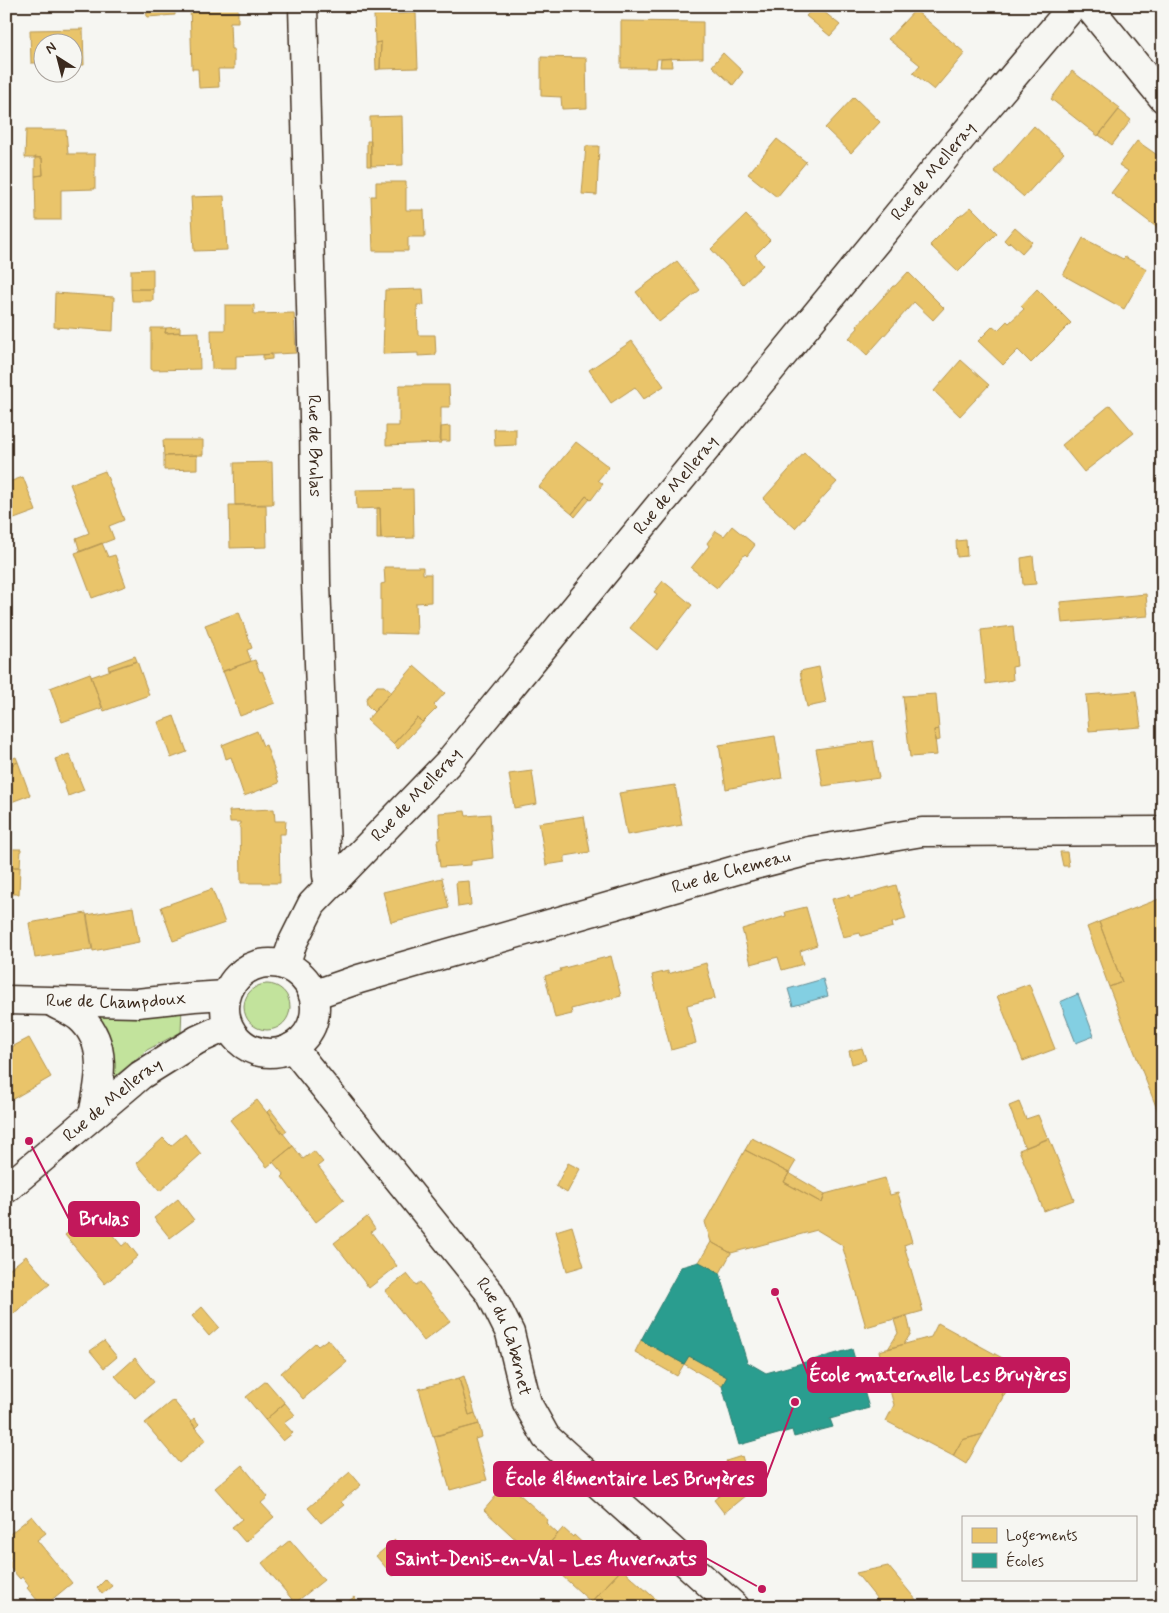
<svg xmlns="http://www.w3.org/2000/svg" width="1169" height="1613" viewBox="0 0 1169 1613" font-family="Mynerve,sans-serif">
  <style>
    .green { fill: #c2e39c; stroke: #7e865d }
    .water { fill: #83cfe2; stroke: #668d94 }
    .homes { fill: #e9c46a; stroke: #b59653 }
    .schools { fill: #2a9d8f; stroke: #2f7a6d }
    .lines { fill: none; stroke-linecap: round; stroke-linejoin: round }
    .minor-casing { stroke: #3b2a1e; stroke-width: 31 }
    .minor { stroke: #f6f6f2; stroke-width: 28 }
    .labels { text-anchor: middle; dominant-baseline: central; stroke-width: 5; stroke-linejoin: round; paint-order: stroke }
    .street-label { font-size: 18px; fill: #3b2a1e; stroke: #f6f6f2 }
    .leader { fill: none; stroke: #c2185b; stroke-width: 2 }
    .callout-dot { fill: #c2185b; stroke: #f6f6f2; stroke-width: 2 }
    .callout { fill: #c2185b; stroke: #c2185b; stroke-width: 2 }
    .callout-label { font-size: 19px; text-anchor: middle; font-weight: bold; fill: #fff }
  </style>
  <rect width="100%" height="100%" fill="#f6f6f2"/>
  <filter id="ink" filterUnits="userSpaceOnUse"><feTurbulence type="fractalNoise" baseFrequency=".02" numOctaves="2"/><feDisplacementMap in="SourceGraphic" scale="10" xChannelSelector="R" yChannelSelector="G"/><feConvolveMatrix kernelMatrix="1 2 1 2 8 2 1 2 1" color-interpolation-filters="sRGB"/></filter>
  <g filter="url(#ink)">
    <path class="green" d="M244 1007a23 23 0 1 1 46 0a23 23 0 1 1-46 0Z
      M182,1007L181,1032L147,1050L112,1079L88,1014Z"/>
    <path class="water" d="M823,979L828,996L793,1006L788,989Z
      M1078,994L1094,1036L1076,1043L1060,1002Z"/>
    <path class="homes" d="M146,6H175V15L147,17Z
      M190,6H238V22H230L231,49H234V69H218L219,87L199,88L198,69H192Z
      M815,6H817L840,25L830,36L806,16Z
      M1153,6H1163V20Z
      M915,10L965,53L934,90L913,73L920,65L888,39Z
      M416,13L418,68L380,69L381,42L375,43L374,15Z
      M621,21L703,22V58L657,59L656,68H621Z
      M83,29L84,65H72V42H42V63H31L30,30Z
      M381,42L380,69L376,70L375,43Z
      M723,53L743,72L733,85L712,66Z
      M541,57L586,58L587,108L562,109L561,97L541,96Z
      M671,58L672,67H660L661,59Z
      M1072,71L1120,108L1098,136L1051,99Z
      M854,97L880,122L851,153L825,128Z
      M1119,110L1131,120L1112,145L1099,135Z
      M402,116L403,165L371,166L370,117Z
      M1034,126L1064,153L1024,197L994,171Z
      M26,130H66L68,154H95V189L61,190V220H36L35,176L43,175L42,158H25Z
      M777,139L806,162L777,197L748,174Z
      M367,141H371V166H367Z
      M1137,141L1163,159L1156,169L1163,173V224L1159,229L1111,193L1128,171L1119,165Z
      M586,146H599L597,195L582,194Z
      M35,157L42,158L43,175L35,176Z
      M376,182H406V210H424L425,237H408V251H373L371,196H376Z
      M224,196L227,250L194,251L191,197Z
      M971,207L997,233L958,272L930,245L961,214H963Z
      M746,215L770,240L755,255L763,265L743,284L711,249Z
      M1015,227L1032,242L1022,253L1010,242L1008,244L1004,240Z
      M1083,238L1123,259L1125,257L1147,269L1124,309L1063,275Z
      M677,261L700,290L659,322L636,292Z
      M153,269V289H131V270Z
      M908,272L944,308L933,320L914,302L867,355L849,338L858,328L857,326L893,286H895Z
      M131,289H153V301H132Z
      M423,289L424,305H417L418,335H435L436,355L418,356V353L383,354L385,290Z
      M1037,289L1071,323L1031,363L1018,350L1003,365L978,341L993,326L998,330L1007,321L1009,323L1024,309L1021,306Z
      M55,293L114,297L113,331L54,327Z
      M225,305H254V314L294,313L296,353L236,356V369H212L211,330H225Z
      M180,327V332L165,333L166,328Z
      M151,328H166L165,333L199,332L200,369L151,370Z
      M632,341L664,386L644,399L635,387L611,403L589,370Z
      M272,354V359L263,360V355Z
      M961,360L989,385L960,416L934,391Z
      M399,385H449L450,407H441V443L386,445V426H399Z
      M1110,405L1134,433L1084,472L1062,445Z
      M450,426V441H440L441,427Z
      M494,429H516V445L495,446Z
      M163,440H203V455L164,456Z
      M576,442L609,467L598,480L603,484L591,500L586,496L572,514L539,487Z
      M804,453L837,482L795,528L763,499Z
      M197,455V469L164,470V456Z
      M272,462L273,504L235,505L234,463Z
      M105,471L124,520L109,526L114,539L80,552L76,538L89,533L70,484Z
      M23,477L36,511L6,522V483Z
      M413,489L414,538L381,539L380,508L357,509L356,490Z
      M586,496L590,499L575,517L572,514Z
      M229,505H266L267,547L230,548Z
      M377,508H380L381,539H377Z
      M732,526L755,545L747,556L745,554L717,588L691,568L709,546L707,543L716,531L724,536Z
      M966,540L967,556L957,557L956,541Z
      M102,543L108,557L115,555L126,586L92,598L75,553Z
      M1033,556L1036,584L1023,585L1021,558Z
      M384,567H423V574H431V602L416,603L417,634L381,633V584L385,583Z
      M663,581L692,605L657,650L630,628L657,594L654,592Z
      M1146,594L1148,616L1062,623L1060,602Z
      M239,612L252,648L247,650L251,661L222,672L205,625Z
      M1013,626L1017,666L1012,667L1013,680L986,684L981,630Z
      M135,656L137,661L109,670L108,666Z
      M255,660L260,672L262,671L275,703L240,716L223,671Z
      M137,661L149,695L104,711L91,677Z
      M414,666L445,693L434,705L437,708L423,722L417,718L393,744L367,720Z
      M819,667L826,703L807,707L800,671Z
      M90,673L102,708L62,722L50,688Z
      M377,686H384L391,692L374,712L367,705L366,699Z
      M1136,691L1141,727L1089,731L1086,695Z
      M936,694L939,729L934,730L937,755L910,757L903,696Z
      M174,716L187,752L171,758L158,722Z
      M417,718L423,722L398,749L393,744Z
      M939,729L940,740L935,741L934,730Z
      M257,731L263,746L266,745L279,783L244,796L231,757L226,759L222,745Z
      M775,736L782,778L726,789L719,745Z
      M873,741L879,778L823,786L816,749Z
      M69,754L84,790L68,796L55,759Z
      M16,757L18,762L6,767V761Z
      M18,762L30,795L6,804V767Z
      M532,771L537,804L514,808L509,774Z
      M675,785L682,825L627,835L619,793Z
      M274,809L275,821H286L285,834H279L280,883H241L240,822H230L229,811Z
      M465,811L466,816L490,814L493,858L471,861V865L440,867L437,841L440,839L439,813Z
      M584,816L590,852L565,856V862L546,865L539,823Z
      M6,849H21L20,867H6Z
      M1060,852H1067L1069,866H1063Z
      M6,867H20L19,894H6Z
      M442,878L449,908L391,922L383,892Z
      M469,881L471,905L458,907L456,882Z
      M896,885L906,919L892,923L893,927L861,936L860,933L843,937L832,899L849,895L850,898Z
      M212,889L225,923L173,941L161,907Z
      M1159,899L1163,908V1124L1109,987L1122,982L1099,922Z
      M133,907L139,942L93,951L87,915Z
      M806,907L817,945L800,951L803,964L782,970L778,957L751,964L742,929L786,916L785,912Z
      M86,913L92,949L35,958L29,923Z
      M1099,922L1122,982L1109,987L1087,927Z
      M611,956L621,996L571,1009L572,1014L555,1018L545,976L561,971L560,969Z
      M706,963L715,998L687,1005L696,1043L671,1050L652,975L668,971V974Z
      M1029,984L1055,1049L1023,1061L997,996Z
      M29,1038L51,1077L6,1103V1057L9,1055L6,1050Z
      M862,1048L866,1060L852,1064L849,1051Z
      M257,1100L293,1146L267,1167L230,1120Z
      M1019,1102L1026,1119L1038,1115L1048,1139L1025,1148L1009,1106Z
      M270,1109L287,1131L283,1134L267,1112Z
      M185,1134L201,1154L160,1191L136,1163L163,1138L171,1146Z
      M752,1138L796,1161L789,1173L745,1150Z
      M1049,1138L1074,1200L1044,1211L1019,1150Z
      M293,1146L303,1159L314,1151L323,1162L318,1166L344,1200L316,1222L282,1177L284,1175L273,1162Z
      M745,1150L789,1173L784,1182L822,1203L825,1194L885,1178L890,1195L898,1193L912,1242L904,1245L923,1311L866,1327L842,1245L817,1230L731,1253L711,1242L705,1222Z
      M568,1163L580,1169L567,1193L556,1186Z
      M789,1173L825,1194L822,1203L784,1182Z
      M178,1199L194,1220L170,1238L154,1218Z
      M93,1212L122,1246L127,1242L138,1256L105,1284L65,1235Z
      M367,1217L375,1229L371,1232L397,1266L369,1288L334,1243Z
      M572,1226L584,1266L567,1271L556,1231Z
      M711,1242L731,1253L720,1273L699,1262Z
      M26,1256L50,1284L8,1318L6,1316V1272Z
      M407,1274L416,1285L420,1282L450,1321L424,1341L385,1291Z
      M202,1307L219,1327L209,1336L192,1316Z
      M907,1316L911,1333L904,1344L888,1349L898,1333L894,1320Z
      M938,1323L1006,1360L997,1377L1003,1397L983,1434L962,1440L953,1456L886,1421L894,1405L879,1351L931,1337Z
      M328,1339L347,1362L303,1399L281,1373L315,1343L318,1346Z
      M641,1340L684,1364L677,1376L635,1352Z
      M104,1341L117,1357L104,1368L90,1351Z
      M689,1356L727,1377L722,1386L684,1364Z
      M135,1358L154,1382L135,1398L115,1376Z
      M1006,1360L1019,1368L1003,1397L997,1377Z
      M464,1376L475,1413L469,1415L459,1378Z
      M459,1378L469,1415L475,1413L479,1424L433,1437L419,1389Z
      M266,1381L285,1403L265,1420L246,1397Z
      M173,1400L206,1440L179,1463L145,1423Z
      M285,1403L295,1415L284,1423L293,1433L283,1441L265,1420Z
      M194,1418L199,1424L195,1428L191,1422Z
      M479,1424L482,1437L475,1439L487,1480L450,1490L434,1436Z
      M983,1434L966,1464L953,1456L962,1440Z
      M742,1456L752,1490L724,1513L714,1500L734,1484L726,1461Z
      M242,1465L268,1497L261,1503L274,1517L245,1542L232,1527L242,1519L215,1488Z
      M350,1472L361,1485L341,1502L344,1505L321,1523L308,1508Z
      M507,1483L548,1520L546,1523L558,1534L537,1557L525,1545L523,1546L484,1510Z
      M32,1516L46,1533L37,1540L72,1583L43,1607L27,1588L29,1586L22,1577L20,1579L7,1564L12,1560L6,1552V1537Z
      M563,1528L573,1537L574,1535L607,1566L612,1560L622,1569L591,1602L539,1555Z
      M290,1540L324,1580L295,1603L262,1563Z
      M395,1540L412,1561L393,1576L376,1556Z
      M888,1566L922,1607H874L872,1604L877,1599L856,1573Z
      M622,1569L660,1603L656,1607H612L598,1594Z
      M106,1579L112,1586L102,1594L97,1588Z
      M598,1594L612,1607H587Z
      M354,1597L362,1607H342Z"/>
    <path class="schools" d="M699,1262L720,1273L747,1362L766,1373L852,1349L869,1408L830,1419L833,1427L794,1437L792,1430L739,1445L722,1386L727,1377L689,1356L684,1364L641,1340L681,1267Z"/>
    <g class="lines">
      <g class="minor-casing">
        <g id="minor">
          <path id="s1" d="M303,6L314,417L316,583L327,876L333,883"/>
          <path d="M1088,6L1163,98"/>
          <circle cx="270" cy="1008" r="45"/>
          <path id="s2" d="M285,965L293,942L312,904L448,763L951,150L1073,6"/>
          <path id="s3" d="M313,995L359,979L743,868L809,851L922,832L1163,831"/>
          <path id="s4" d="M6,1000L137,1003L194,997L226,995"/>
          <path d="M52,1002C60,1007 71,1011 79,1017C109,1042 100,1082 93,1115"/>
          <path id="s5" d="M292,1047L490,1293L510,1333L527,1403L546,1437L735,1607"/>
          <path id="s6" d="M6,1189L141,1075L197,1040L228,1026"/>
        </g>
      </g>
      <use href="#minor" class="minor"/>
    </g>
  </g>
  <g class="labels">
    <g class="street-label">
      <text stroke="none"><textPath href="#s2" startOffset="1028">Rue de Melleray</textPath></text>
      <text stroke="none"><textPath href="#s1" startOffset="440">Rue de Brulas</textPath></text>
      <text stroke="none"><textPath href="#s2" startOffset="622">Rue de Melleray</textPath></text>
      <text stroke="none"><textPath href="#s2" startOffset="218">Rue de Melleray</textPath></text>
      <text stroke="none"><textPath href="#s3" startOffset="436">Rue de Chemeau</textPath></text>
      <text stroke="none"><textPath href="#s4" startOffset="110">Rue de Champdoux</textPath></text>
      <text stroke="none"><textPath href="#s6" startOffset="139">Rue de Melleray</textPath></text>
      <text stroke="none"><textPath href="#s5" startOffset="362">Rue du Cabernet</textPath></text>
    </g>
  </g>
  <path class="leader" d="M29 1141L69 1219M775 1292L808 1375M795 1402L766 1479M762 1589L706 1558"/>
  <g class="callout-dot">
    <circle cx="29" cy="1141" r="5"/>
    <circle cx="775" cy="1292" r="5"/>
    <circle cx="795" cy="1402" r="5"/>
    <circle cx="762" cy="1589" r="5"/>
  </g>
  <g class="callout">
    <rect x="69" y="1202" width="70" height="34" rx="5"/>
    <rect x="808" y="1358" width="261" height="34" rx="5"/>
    <rect x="494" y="1462" width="272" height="34" rx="5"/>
    <rect x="387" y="1541" width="319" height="34" rx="5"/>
  </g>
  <g class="callout-label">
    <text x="104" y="1225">Brulas</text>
    <text x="938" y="1381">École maternelle Les Bruyères</text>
    <text x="630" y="1485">École élémentaire Les Bruyères</text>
    <text x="546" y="1565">Saint-Denis-en-Val - Les Auvernats</text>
  </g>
  <rect width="1169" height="1613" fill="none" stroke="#f6f6f2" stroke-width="25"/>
  <rect x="12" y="12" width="1144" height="1588" fill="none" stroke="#3b2a1e" stroke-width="2" filter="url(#ink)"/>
  <rect x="962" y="1516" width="175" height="65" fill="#f6f6f2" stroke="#aba49d"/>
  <rect x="972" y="1528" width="25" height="15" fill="#e9c46a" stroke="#aba49d"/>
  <text x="1006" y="1540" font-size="15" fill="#3b2a1e">Logements</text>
  <rect x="972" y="1553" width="25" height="15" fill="#2a9d8f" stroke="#aba49d"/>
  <text x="1006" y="1566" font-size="15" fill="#3b2a1e">Écoles</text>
  <g transform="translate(58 58) rotate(324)"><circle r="24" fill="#f6f6f2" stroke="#aba49d"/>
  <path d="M0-4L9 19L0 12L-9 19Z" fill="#3b2a1e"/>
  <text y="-8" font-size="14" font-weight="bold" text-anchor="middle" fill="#3b2a1e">N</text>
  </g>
</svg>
